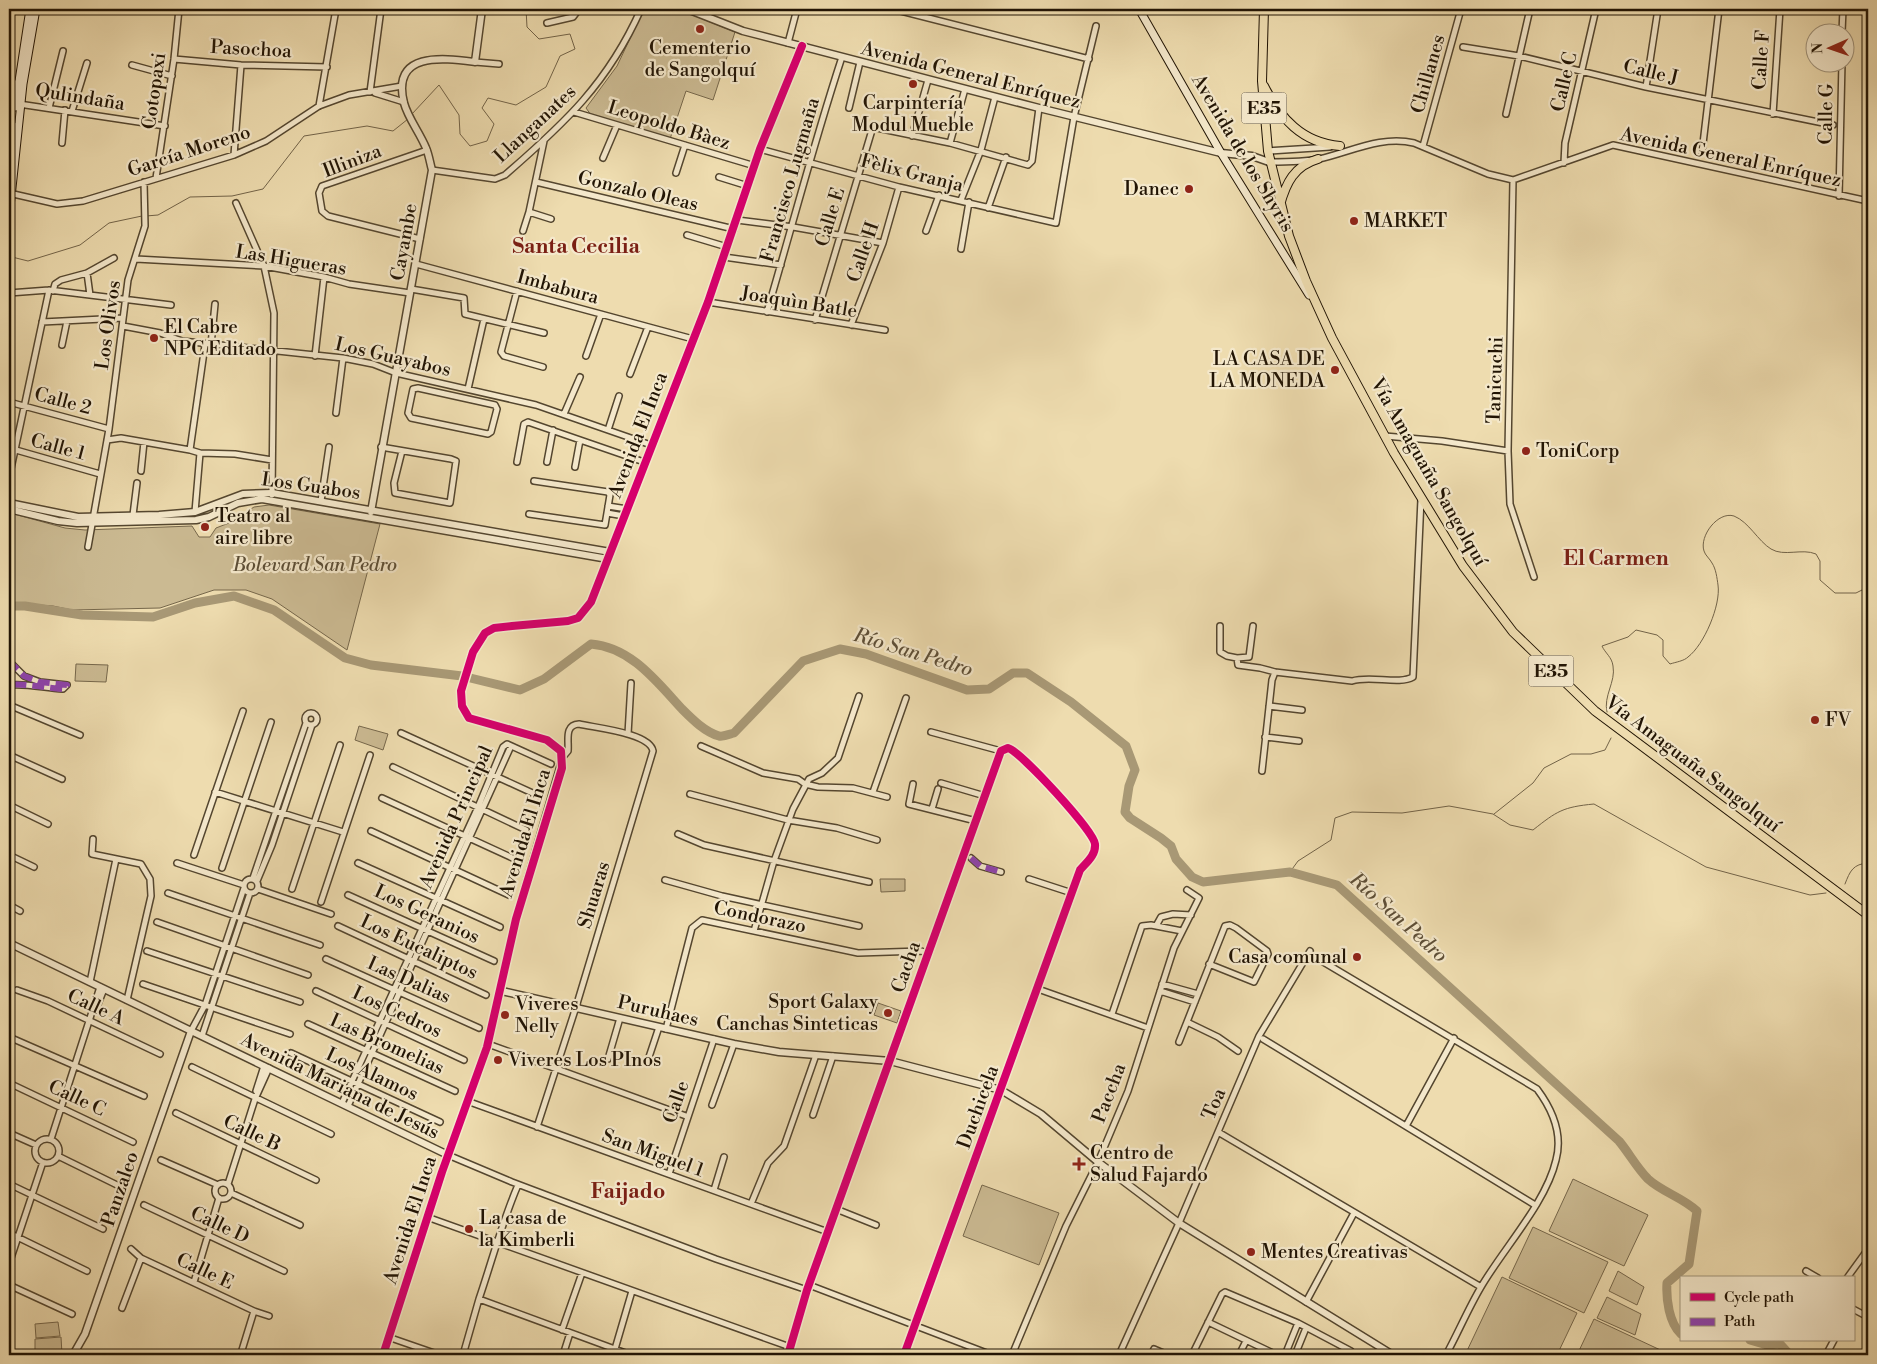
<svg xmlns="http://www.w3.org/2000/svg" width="1877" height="1364" viewBox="0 0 1877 1364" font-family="'Libre Bodoni',serif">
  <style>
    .green { fill: #cbba92; stroke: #76674b }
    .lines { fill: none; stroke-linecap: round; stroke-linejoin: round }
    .stream { stroke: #726348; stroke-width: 1 }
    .river { stroke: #a89875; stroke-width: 9 }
    .minor-casing { stroke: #54462f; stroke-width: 8 }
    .tertiary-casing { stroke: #54462f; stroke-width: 9 }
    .secondary-casing { stroke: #211404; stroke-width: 9 }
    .trunk-casing { stroke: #211404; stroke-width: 10 }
    .minor { stroke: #f4e8cb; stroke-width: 5 }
    .tertiary { stroke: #f4e8cb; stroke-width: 6 }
    .secondary { stroke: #f4e8cb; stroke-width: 7 }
    .trunk { stroke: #eedcaf; stroke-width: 8 }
    .quiet { stroke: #8e44ad; stroke-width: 6; stroke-dasharray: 12 6; stroke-linecap: butt }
    .cycleway-casing { stroke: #f4e8cb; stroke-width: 11 }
    .cycleway { stroke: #d6006c; stroke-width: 8 }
    .poi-dot { fill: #8f2418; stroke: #f4e8cb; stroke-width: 2 }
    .labels { text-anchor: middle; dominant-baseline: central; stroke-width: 4.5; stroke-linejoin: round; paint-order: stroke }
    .shield { fill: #f4e8cb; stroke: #605440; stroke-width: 1 }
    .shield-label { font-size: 18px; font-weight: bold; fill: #211404 }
    .poi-label { font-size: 19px; fill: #211404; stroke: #f4e8cb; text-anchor: start }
    .street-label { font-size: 19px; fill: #211404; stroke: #f4e8cb }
    .park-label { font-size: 19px; font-style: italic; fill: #5c4e36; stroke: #f4e8cb }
    .water-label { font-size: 20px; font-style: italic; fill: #5e4f37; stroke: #f4e8cb }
    .quarter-label { font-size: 21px; font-weight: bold; fill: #7a1f14; stroke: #f4e8cb }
  </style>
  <rect width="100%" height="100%" fill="#eedcaf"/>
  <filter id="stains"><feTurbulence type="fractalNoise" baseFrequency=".004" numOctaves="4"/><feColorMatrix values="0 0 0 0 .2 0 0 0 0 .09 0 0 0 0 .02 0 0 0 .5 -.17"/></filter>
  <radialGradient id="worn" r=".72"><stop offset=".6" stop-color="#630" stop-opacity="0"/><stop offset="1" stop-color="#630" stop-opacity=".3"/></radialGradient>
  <path class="green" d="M644,9H678L735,32L713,100L686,91L670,139L591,115L586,108L617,66Z
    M269,505L380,524L347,650L272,599L246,590H214L160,608L72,610L53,606L9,603V537L14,514L65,528L85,530L192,526L199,537H210L216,528L229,523L254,507Z
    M76,664L108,665L106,682L75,681Z
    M359,726L388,734L383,750L355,740Z
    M880,879H905V891L881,892Z
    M878,1003L901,1011L897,1023L874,1015Z
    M1573,1179L1648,1215L1624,1266L1549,1231Z
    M982,1185L1059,1213L1039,1265L963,1236Z
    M1533,1227L1608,1262L1584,1313L1509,1278Z
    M1618,1271L1644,1287L1637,1305L1609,1291Z
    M1502,1277L1577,1313L1557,1355H1465Z
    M1607,1297L1641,1314L1635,1335L1597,1318Z
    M1594,1319L1669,1354V1355H1577Z
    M58,1322L60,1336L36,1338L35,1324Z
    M61,1337L62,1354L35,1355V1339Z"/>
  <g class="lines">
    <path class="stream" d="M412,114L439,85L459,115L460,134L470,146L487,141L494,124L482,108L488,98L516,105L546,87L560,56L575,49L570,34L539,39L527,27L526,9H528
      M146,216L158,215L190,197L232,196L263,189L304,136L367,126L393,131L408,119
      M9,240L12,245V257L28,261L80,245L109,223L142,216
      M1607,712C1603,696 1616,682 1613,666C1612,657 1605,653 1602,646L1628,637L1636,630L1657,635L1663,640V656L1670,664C1676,662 1684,661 1688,657C1704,645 1721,605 1718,585C1717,578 1716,569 1712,563C1710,559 1705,555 1704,551C1699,536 1718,511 1734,516C1749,522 1758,541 1771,549C1784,557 1802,548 1816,554L1820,561V580L1835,593H1856L1868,587
      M1494,814L1533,783L1544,768L1571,754H1591L1605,750L1611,738
      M1290,872L1298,861L1331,840L1335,818L1352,812L1402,813L1449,806L1493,814L1510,825L1533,830C1557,811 1563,807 1594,804L1706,867L1810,895L1826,893
      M1845,884C1850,871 1853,864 1868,863
      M9,1345V1352"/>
    <path class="river" d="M9,606H25L82,615L153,617L195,603L234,596L274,610L345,658L371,665L462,676L520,690L544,679L591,644C631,647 657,682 682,709C693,720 705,732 719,736C724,737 730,734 734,733L803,661L840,649L866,654L967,690L989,689L1013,673H1027L1071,702L1126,746L1135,770L1129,786L1125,812L1130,818L1161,838L1171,846L1176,859L1192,877L1203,882L1290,872L1337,885L1619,1141C1629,1153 1637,1168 1648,1179C1662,1192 1682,1197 1697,1211L1689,1264L1667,1283C1666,1299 1669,1323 1681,1334
      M1750,1340L1767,1345L1780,1344L1790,1355"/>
    <g class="minor-casing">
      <path id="minor" d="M893,9L1089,59
        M547,23L573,17L579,9
        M1842,32L1843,9
        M788,43L797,9
        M1463,47L1519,56L1646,87L1833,125
        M174,59L241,65L327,67
        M475,62L499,64
        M132,65L172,76
        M9,82L21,84
        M1646,87L1658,9
        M370,92L381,9
        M375,93L404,102
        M19,104L165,126
        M319,106L336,9
        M49,108L63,51
        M849,108L860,62
        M72,111L87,63
        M574,112L755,166
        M1506,114L1530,9
        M1773,114L1780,9
        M9,123L14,125
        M912,136L928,80
        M544,141L529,212L551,219
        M62,143L65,110
        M950,143L965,89
        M1423,146L1461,9
        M760,149L899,187L1056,223L1074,117L1096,26
        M1268,151L1330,147
        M1702,152L1719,9
        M234,155L241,65
        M603,158L617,125
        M1269,162C1285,162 1304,162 1319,159C1350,152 1382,135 1414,143L1488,174L1513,180L1613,145L1868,201
        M1564,163L1565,143L1596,9
        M432,170L495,179L505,175C565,123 608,83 641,9
        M676,173L685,145
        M719,177L748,186
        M156,178L174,59L179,9
        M1513,180L1508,451L1510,504L1534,577
        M536,182L734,229
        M9,193L57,204L83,201L234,155L266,141L319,106L349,95L402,86
        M1839,196L1842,62
        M961,200L981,150L995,97
        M236,203L264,266L274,313L272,495
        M988,208L1006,157
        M737,220L793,227L883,243
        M523,231L529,212
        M926,231L939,195
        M687,235L727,247
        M420,239L328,216L322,211L319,193L322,186L427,150
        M961,249L969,202
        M724,257L781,265
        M136,259L264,266L324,277L349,284L410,293
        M416,264L693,339
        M87,273L90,295
        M411,289L464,298L465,314L544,333
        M53,291L55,284L61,280L87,273L114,258
        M517,291L501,352L504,356L543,367
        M9,293L49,290L171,305
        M708,302L885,330
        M767,312C792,227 814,142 842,57
        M815,320L872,130L877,128L950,143L1028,165L1032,161L1039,108
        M42,322L123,318
        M851,325L883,243L899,187
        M123,326L160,333L182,341L343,358L373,364L396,373L536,405L651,445
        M62,345L67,321
        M211,345L215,304
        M315,356L324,277
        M586,356L601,314
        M630,374L648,327
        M418,388L495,405L497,409L491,432L488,434L411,418L408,413L413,389Z
        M468,389L484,319
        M9,402L109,429
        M336,413L343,358
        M564,414L580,377
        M608,430L619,396
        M1385,436L1442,441L1508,451
        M107,440L121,438L190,450
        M381,447L451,459L456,461L450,503L395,493L394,483L402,451
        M9,448L100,474
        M200,453L235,454L272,460
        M517,462L524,424L528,422L644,462
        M547,462L553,430
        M575,467L580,440
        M141,471L144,442
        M9,478L49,290
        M321,501L329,447
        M608,506L627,509
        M195,512L200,453L190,450L205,345
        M607,513L624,516
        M529,514L605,525L610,495L608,492L534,481
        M133,515L137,483
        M88,547L109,429L128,280L145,226L144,182
        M1220,626V652L1227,656L1237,658L1238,665L1260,668L1275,672
        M1237,658L1249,657L1253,626
        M9,661L24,676L40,682L67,685L63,689C44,688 27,683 9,685
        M9,705L80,735
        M1269,706L1302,710
        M305 719a6 6 0 1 1 12 0a6 6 0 1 1-12 0Z
        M931,732L1001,751
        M401,733L539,796
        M628,734L631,683
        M1265,737L1299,741
        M701,746L763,773L798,779L805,784L818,787L853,788L887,797
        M9,755L62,779
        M393,767L526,830
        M1262,771L1272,680L1275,672L1352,681C1370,675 1399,685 1413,677L1421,499
        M941,783L985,796
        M913,784L909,804L976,821
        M215,792L343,832
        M873,792L906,698
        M690,794L788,820L837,828L877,840
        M382,798L519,861
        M9,805L48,824
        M932,809L938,789
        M371,831L509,895
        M678,834L704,845L869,882
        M93,839L92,854L141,864L150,879L151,896L127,1000
        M9,855L34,867
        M194,855L243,711
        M971,858L980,866L1001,872
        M177,863L244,885
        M358,863L500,927
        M222,868L271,722
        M253,878L306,723
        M244 886a7 7 0 1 1 14 0a7 7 0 1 1-14 0Z
        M1029,879L1072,893
        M665,880L722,896L859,926
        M257,881L272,845L312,725
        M258,889L331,914
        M292,889L340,745
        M168,893L320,945
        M348,895L494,961
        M321,902L370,755
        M9,905L20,911
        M157,922L308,975
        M338,926L486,995
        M1156,926L1161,917L1173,914L1191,915
        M754,931L774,861L793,809L809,779L822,773L838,758L859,696
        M147,951L300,1002
        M1315,957L1537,1089C1552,1109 1563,1134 1556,1160C1546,1203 1503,1249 1481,1287C1468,1309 1458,1333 1446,1355
        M326,959L479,1028
        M90,982L116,859
        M143,984L290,1034
        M1162,984L1198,994
        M1038,989L1148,1028
        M17,990L48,1001L160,1054
        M316,991L464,1060
        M1160,991L1195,1002
        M95,1009L98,1004L104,989
        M1112,1014L1142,926L1151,925L1182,931
        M1187,1022L1218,1037L1238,1051
        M308,1024L455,1091
        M666,1029L692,928L702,920L858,953L921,951L928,953
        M191,1031L205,1005L244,888
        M202,1036L250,893
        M9,1037L144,1096
        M1263,1039L1535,1205
        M1179,1042L1225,926L1230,925L1236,928L1267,951L1268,954L1254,982L1209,964
        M488,1044L686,1116
        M291,1053L440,1122
        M608,1059L620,1018
        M647,1063L659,1027
        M192,1067L331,1134
        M9,1083L133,1142
        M256,1091L264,1066
        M467,1101L828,1232
        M342,1103L478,807L503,747L507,744L551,764
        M712,1105L734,1044
        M348,1106L511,746
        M176,1113L316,1180
        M813,1115L833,1056
        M1406,1126L1454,1038
        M537,1127L576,1007L653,751C650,733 596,728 579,724C564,725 569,740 568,751L562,758
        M1218,1132L1481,1287
        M9,1133L36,1145
        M35 1151a12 12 0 1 1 24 0a12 12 0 1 1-24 0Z
        M51,1139L100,987
        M58,1156L117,1185
        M161,1160L218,1185
        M669,1174L714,1039
        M215 1191a8 8 0 1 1 16 0a8 8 0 1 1-16 0Z
        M9,1184L103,1229
        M228,1184L255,1099L269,1068
        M518,1185C502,1222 492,1261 479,1299L631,1355
        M714,1190L724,1157
        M231,1193L300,1225
        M751,1204L768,1163L784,1146L816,1055
        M144,1205L284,1271
        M836,1209L876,1225
        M427,1217L790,1347
        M9,1233L87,1271
        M131,1249L141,1258L254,1311L269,1316
        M9,1264L43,1162
        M1806,1271L1818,1278
        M1847,1278L1868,1249
        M194,1282L219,1198
        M9,1285L72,1314
        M809,1285L992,1355
        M1306,1302L1354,1213
        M122,1308L141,1258
        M1853,1309L1868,1317
        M1208,1322L1277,1355
        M562,1330L582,1273
        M388,1337L440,1355
        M615,1349L632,1291
        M242,1350L254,1311
        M383,1355L448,1155L512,1182L716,1259L807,1290
        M463,1355L479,1299
        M563,1355L570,1333
        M788,1355L807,1290L1001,751L1008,748C1021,752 1093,830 1095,844C1096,855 1087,862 1080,870L904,1355
        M1012,1355L1066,1226L1098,1162L1128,1091L1174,948L1199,898L1187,890
        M1119,1355L1179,1223L1259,1036L1310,951
        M1151,1355L1154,1349L1168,1355
        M1192,1355L1222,1294L1225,1292L1298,1323L1351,1351L1353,1355
        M1239,1355L1246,1341
        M1285,1355L1298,1323
        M1295,1355L1306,1328
        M1826,1355L1834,1340"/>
    </g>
    <g class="tertiary-casing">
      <path id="tertiary" d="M687,9L743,31L1039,108L1221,153L1252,156L1269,162
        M9,503L78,517L159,515L195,512L243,494L272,493L610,552
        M9,509L58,521L77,523L196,520L209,517L238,503L262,499L608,559
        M371,512L432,170C430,163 429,155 426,148C420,133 408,118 404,103C391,51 443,58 475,62L482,9
        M9,943L448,1155L487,1047L516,919L562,761L561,751L547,740L469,718L462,706L461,691L473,652L485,633L494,628L512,626L568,621L578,618L591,602L708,302L760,149L802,46
        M502,991L734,1044L779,1052L890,1061L1001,1090L1041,1114L1098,1162L1179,1223L1393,1355
        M73,1355L85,1334L191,1031"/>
    </g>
    <g class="secondary-casing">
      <path id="secondary" d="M1139,9L1221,153L1309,295
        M15,107L30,9
        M9,216L23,84L36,9"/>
    </g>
    <g class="trunk-casing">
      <path id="trunk" d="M1264,9L1262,81L1268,151L1289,236L1306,281L1332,338L1394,453L1463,566L1513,632L1595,711L1868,915
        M1264,86C1280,118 1302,143 1340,146
        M1280,205C1286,183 1294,166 1318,159"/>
    </g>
    <use href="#minor" class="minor"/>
    <use href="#tertiary" class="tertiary"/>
    <use href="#secondary" class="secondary"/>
    <use href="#trunk" class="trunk"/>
    <path class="quiet" d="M9,661L24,676L40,682L67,685L63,689C44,688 27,683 9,685
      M971,858L980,866L1001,872"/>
    <g class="cycleway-casing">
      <path id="cycleway" d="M383,1355L442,1172L487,1047L516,919L562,768L561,751L547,740L469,718L462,706L461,691L473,652L485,633L494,628L512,626L568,621L578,618L591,602L708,302L760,149L802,46
        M788,1355L807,1290L1001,751L1008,748C1021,752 1093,830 1095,844C1096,855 1087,862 1080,870L904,1355"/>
    </g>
    <use href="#cycleway" class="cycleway"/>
  </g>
  <g class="poi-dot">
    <circle cx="700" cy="29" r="5"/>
    <circle cx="913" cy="84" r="5"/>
    <circle cx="1189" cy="189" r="5"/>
    <circle cx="1354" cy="221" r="5"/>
    <circle cx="154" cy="338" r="5"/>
    <circle cx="1335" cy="370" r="5"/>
    <circle cx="1526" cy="451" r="5"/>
    <circle cx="205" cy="527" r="5"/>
    <circle cx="1815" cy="720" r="5"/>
    <circle cx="1357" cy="957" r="5"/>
    <circle cx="888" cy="1013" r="5"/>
    <circle cx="505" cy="1015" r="5"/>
    <circle cx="498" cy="1060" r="5"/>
    <path d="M1076.5 1156.5h5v5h5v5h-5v5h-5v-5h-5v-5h5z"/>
    <circle cx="469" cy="1229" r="5"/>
    <circle cx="1251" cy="1252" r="5"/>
  </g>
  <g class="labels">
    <g class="shield">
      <rect x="1241.5" y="92.5" width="45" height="31" rx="4"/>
      <rect x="1528.5" y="655.5" width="45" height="31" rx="4"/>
    </g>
    <g class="shield-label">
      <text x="1264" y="108">E35</text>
      <text x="1551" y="671">E35</text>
    </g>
    <g class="poi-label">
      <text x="700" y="48" text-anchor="middle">Cementerio<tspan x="700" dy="22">de Sangolquí</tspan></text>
      <text x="913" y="103" text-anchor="middle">Carpintería<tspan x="913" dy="22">Modul Mueble</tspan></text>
      <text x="1179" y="189" text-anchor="end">Danec</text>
      <text x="1364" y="221">MARKET</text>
      <text x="164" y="327">El Cabre<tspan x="164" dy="22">NPC Editado</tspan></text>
      <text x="1325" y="359" text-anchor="end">LA CASA DE<tspan x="1325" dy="22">LA MONEDA</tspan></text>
      <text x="1536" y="451">ToniCorp</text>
      <text x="215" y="516">Teatro al<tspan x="215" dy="22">aire libre</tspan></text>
      <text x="1825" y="720">FV</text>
      <text x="1347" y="957" text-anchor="end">Casa comunal</text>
      <text x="878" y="1002" text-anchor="end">Sport Galaxy<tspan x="878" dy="22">Canchas Sinteticas</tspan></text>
      <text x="515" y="1004">Viveres<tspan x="515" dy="22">Nelly</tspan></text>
      <text x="508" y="1060">Viveres Los PInos</text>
      <text x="1090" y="1153">Centro de<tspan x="1090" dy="22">Salud Fajardo</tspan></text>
      <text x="479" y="1218">La casa de<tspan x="479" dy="22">la Kimberli</tspan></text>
      <text x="1261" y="1252">Mentes Creativas</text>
    </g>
    <g class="street-label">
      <text transform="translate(251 49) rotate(3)">Pasochoa</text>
      <text transform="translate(1761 60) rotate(-86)">Calle F</text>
      <text transform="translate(1651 72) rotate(13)">Calle J</text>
      <text transform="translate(1428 74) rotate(-74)">Chillanes</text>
      <text transform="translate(971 75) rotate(14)">Avenida General Enríquez</text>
      <text transform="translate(1564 82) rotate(-77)">Calle C</text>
      <text transform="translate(154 91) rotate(-82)">Cotopaxi</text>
      <text transform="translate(80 97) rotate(9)">Qulindaña</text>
      <text transform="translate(1826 114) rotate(-89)">Calle G</text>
      <text transform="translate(535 124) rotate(-43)">Llanganates</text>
      <text transform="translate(669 125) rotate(17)">Leopoldo Bàez</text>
      <text transform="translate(189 151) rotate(-18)">García Moreno</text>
      <text transform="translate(1243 153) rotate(59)">Avenida de los Shyris</text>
      <text transform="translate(1731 157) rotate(12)">Avenida General Enríquez</text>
      <text transform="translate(352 161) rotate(-21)">Illiniza</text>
      <text transform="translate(912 173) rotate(14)">Fèlix Granja</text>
      <text transform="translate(790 180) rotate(-74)">Francisco Lugmaña</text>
      <text transform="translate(638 191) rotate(13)">Gonzalo Oleas</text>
      <text transform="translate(830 217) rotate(-73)">Calle E</text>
      <text transform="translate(404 242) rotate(-80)">Cayambe</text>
      <text transform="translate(863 252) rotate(-71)">Calle H</text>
      <text transform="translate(291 260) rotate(9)">Las Higueras</text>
      <text transform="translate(558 287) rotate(15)">Imbabura</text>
      <text transform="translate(799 302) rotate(9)">Joaquìn Batle</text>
      <text transform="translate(108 325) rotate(-82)">Los Olivos</text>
      <text transform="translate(393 357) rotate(13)">Los Guayabos</text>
      <text transform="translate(1495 380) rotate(-88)">Tanicuchi</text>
      <text transform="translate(63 401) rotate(15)">Calle 2</text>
      <text transform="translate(638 435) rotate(-69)">Avenida El Inca</text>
      <text transform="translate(58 447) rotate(15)">Calle 1</text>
      <text transform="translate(1429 472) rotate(60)">Vía Amaguaña Sangolquí</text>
      <text transform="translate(311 486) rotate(8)">Los Guabos</text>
      <text transform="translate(1693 764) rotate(37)">Vía Amaguaña Sangolquí</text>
      <text transform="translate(456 817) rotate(-66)">Avenida Principal</text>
      <text transform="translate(525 833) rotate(-73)">Avenida El Inca</text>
      <text transform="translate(594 895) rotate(-73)">Shuaras</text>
      <text transform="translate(427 914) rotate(25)">Los Geranios</text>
      <text transform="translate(760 917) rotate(12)">Condorazo</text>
      <text transform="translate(419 947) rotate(25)">Los Eucaliptos</text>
      <text transform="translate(906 967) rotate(-71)">Cacha</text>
      <text transform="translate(409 980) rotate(24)">Las Dalias</text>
      <text transform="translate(96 1007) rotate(25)">Calle A</text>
      <text transform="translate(658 1011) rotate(13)">Puruhaes</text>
      <text transform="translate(397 1012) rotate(25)">Los Cedros</text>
      <text transform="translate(387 1044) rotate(24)">Las Bromelias</text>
      <text transform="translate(372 1074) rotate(25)">Los Alamos</text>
      <text transform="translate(340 1086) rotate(26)">Avenida Mariana de Jesús</text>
      <text transform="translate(1109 1093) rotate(-69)">Paccha</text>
      <text transform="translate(77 1098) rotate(25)">Calle C</text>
      <text transform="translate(676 1102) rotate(-71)">Calle</text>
      <text transform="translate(1214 1104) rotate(-67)">Toa</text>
      <text transform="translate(978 1107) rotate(-70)">Duchicela</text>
      <text transform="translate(252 1133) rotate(25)">Calle B</text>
      <text transform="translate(653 1153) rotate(20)">San Miguel 1</text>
      <text transform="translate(120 1189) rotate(-71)">Panzaleo</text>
      <text transform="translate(410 1220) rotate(-72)">Avenida El Inca</text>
      <text transform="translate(220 1225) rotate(25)">Calle D</text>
      <text transform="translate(205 1271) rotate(25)">Calle E</text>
    </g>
    <g class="park-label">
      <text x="315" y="565">Bolevard San Pedro</text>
    </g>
    <g class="water-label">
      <text transform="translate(913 653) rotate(17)">Río San Pedro</text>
      <text transform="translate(1398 918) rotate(42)">Río San Pedro</text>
    </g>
    <g class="quarter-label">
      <text x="576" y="247">Santa Cecilia</text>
      <text x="1616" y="559">El Carmen</text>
      <text x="628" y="1192">Faijado</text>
    </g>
  </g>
  <rect width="1877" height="1364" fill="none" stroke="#eedcaf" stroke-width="30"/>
  <rect x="10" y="10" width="1857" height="1344" fill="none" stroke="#211404" stroke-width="2.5"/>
  <rect x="15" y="15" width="1847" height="1334" fill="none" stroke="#211404"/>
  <rect x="1680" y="1276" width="175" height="65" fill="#f4e8cb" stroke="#a0937b"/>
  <rect x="1690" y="1293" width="25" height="8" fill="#d6006c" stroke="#a0937b"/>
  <text x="1724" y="1302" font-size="15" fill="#211404">Cycle path</text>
  <rect x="1690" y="1318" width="25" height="8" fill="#8e44ad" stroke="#a0937b"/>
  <text x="1724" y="1326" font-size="15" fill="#211404">Path</text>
  <g transform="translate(1830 48) rotate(268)"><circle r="24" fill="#f4e8cb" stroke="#a0937b"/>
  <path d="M0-4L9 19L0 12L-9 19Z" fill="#8f2418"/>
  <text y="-8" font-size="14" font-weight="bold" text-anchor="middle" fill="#211404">N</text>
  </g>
  <rect width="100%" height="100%" filter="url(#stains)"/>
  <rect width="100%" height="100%" fill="url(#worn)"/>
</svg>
